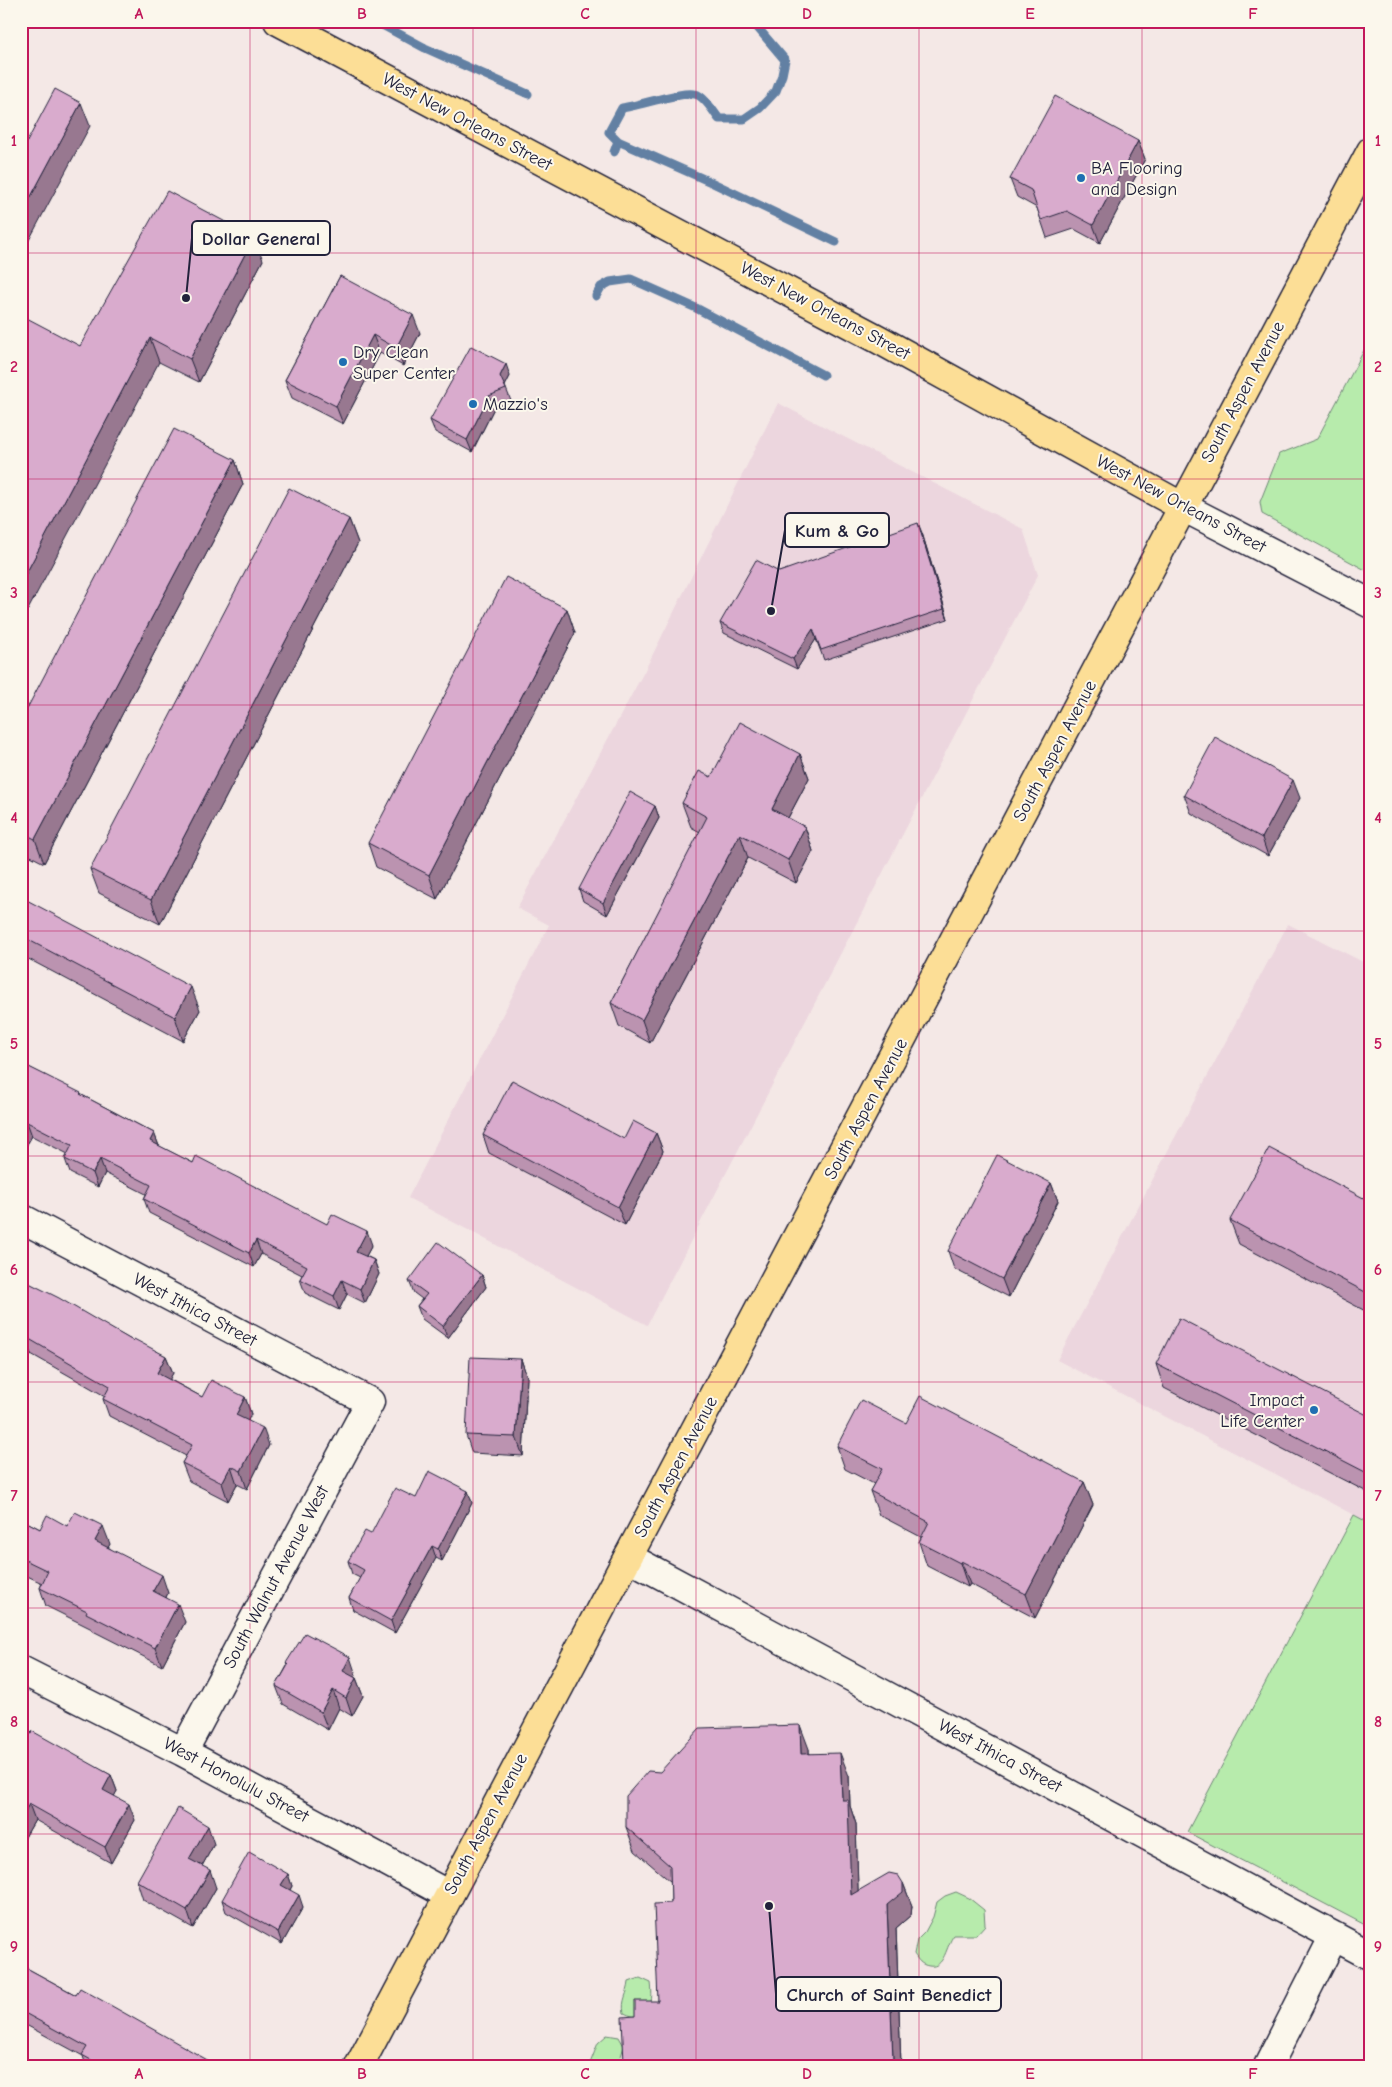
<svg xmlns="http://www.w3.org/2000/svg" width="1392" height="2087" viewBox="0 0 1392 2087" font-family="'Comic Neue',sans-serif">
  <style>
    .built { fill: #ecd6de }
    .green { fill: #b7ebac; stroke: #6c8674 }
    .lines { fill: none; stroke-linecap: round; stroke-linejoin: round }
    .stream { stroke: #6280a3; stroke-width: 9 }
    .minor-casing { stroke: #22223b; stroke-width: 31 }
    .major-casing { stroke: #22223b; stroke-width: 31 }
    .minor { stroke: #fbf7ec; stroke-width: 28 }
    .major { stroke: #fcde96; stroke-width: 28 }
    .wall { fill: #bb93b0; stroke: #22223b }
    .shaded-wall { fill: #987890; stroke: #22223b }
    .building { fill: #d9abcd; stroke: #22223b }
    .grid { fill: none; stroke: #c2185b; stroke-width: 1; stroke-opacity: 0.55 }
    .poi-dot { fill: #1f6fb2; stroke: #fbf7ec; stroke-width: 2 }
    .labels { text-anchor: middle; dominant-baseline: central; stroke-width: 4; stroke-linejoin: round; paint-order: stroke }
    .street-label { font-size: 18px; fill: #22223b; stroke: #fbf7ec }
    .poi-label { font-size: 18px; fill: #22223b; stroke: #fbf7ec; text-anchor: start }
    .leader { fill: none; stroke: #22223b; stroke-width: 2 }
    .callout-dot { fill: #22223b; stroke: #fbf7ec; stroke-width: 2 }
    .callout { fill: #fbf7ec; stroke: #22223b; stroke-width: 2 }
    .callout-label { font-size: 19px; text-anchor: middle; font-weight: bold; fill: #22223b }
    .neatline { fill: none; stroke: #c2185b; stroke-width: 2 }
    .grid-label { font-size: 16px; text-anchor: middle; font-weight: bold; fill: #c2185b }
  </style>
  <rect width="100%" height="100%" fill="#f4e8e6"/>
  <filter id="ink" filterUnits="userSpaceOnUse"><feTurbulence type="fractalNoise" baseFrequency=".02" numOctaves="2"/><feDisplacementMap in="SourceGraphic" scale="10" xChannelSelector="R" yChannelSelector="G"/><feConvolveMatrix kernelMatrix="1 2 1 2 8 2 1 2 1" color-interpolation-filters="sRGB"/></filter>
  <g filter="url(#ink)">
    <path class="built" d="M778,403L1023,529L1038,575L647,1325L408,1198L549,925L517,908L645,670Z
      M1288,924L1371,966V1524L1057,1360Z"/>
    <path class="green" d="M1371,337V573L1262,514L1260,502L1279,454L1317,439Z
      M1354,1515L1371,1524V1928L1187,1832Z
      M956,1892L969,1898L984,1910L985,1925L976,1935H954C946,1945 945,1969 929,1966C921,1965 918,1960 914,1954L917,1940L925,1932L933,1917L937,1902L945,1896Z
      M640,1978L651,1983C654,2004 649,2025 624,2013C621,2000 628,1994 629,1982Z
      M607,2035L619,2037L624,2046L618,2066H589L598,2043Z"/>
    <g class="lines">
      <path class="stream" d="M375,21L425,48L528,94
        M618,141L713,183L836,242
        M614,152L618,141L609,132L622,108C639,106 687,89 698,95C706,99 714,112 719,119H744L760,108L776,91L782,75L785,60L752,21
        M596,296L601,287L610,282L631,279L696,308L823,375"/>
      <g class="minor-casing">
        <path id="minor" d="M1183,507L1371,604
          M21,1218L370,1402L183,1752
          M628,1557L1371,1956
          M21,1670L183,1752L449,1895
          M1268,2066L1334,1936"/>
      </g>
      <g class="major-casing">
        <path id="major" d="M278,21L878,339L1183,507
          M359,2066L1371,151"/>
      </g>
      <use href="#minor" class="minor"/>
      <use href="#major" class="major"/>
    </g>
    <path class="wall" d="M1138,141L1145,159L1100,243L1074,229L1047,238L1037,208L1017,197L1010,179Z
      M263,260L199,382L159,362L80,346Z
      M340,276L420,333L403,366L380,353L343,424L292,398L285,380Z
      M510,376L505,386L511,401L494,408L472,452L435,432L430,420Z
      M235,460L243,484L44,863L21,851V720Z
      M349,519L358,543L160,924L99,893L90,869Z
      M922,533L948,619L824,660L816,639L797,669L724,633L720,623L779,572Z
      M567,609L575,633L437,899L376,867L368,843Z
      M800,754L809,778L788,818L805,827L813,851L796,883L748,858L650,1043L619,1026L611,1003L700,832L691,827L682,803L711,777Z
      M1184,795L1300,798L1268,856L1191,813Z
      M655,806L659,818L607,915L583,901L579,889Z
      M21,897L200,1010L183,1041L21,955Z
      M21,1063L154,1133L159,1146L193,1163L372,1245L366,1256L374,1260L379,1274L365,1303L347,1294L339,1310L305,1293L300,1279L302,1275L261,1254L254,1267L149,1213L144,1199L146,1194L105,1173L98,1187L70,1173L65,1159L68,1154L32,1136L26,1146L21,1144Z
      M656,1133L663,1151L625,1225L489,1153L483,1135L624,1139Z
      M1051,1183L1058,1201L1009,1297L954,1269L948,1251Z
      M1371,1202V1314L1239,1244L1230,1220Z
      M482,1275L486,1287L448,1338L422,1319L417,1306L422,1299L414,1293L409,1281Z
      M21,1279L133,1341L166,1356L173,1373L169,1379L202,1397H245L251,1414L248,1420L269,1445L247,1489L237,1484L228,1501L189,1481L182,1463L186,1456L109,1416L103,1399L105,1396L31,1354L21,1372Z
      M521,1359L527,1377L523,1456L472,1453L466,1435Z
      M1156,1364L1371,1417V1494L1164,1388Z
      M906,1423L1084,1482L1093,1505L1035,1618L970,1584L968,1587L927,1566L919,1542L921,1537L879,1515L870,1491L874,1484L845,1469L837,1446Z
      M468,1491L472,1503L442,1561L436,1558L395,1633L353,1610L349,1598L360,1578L352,1574L348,1561L371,1534L416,1498Z
      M21,1519L40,1529L67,1526L110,1544L108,1547L168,1593L166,1597L185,1622L162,1666L93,1631L92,1629L46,1606L40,1588L42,1583L21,1573Z
      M286,1663L356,1675L355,1678H356L363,1696L352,1716L339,1708L328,1730L283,1704L276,1686L287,1666Z
      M21,1728L111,1775L117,1791L114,1796L135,1820L111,1863L35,1820L21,1844Z
      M809,1749V1753L849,1776L850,1806L856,1824L858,1891L903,1883L912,1906L911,1915L896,1928L901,2066H624V2064L635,2016L658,2001L671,1903V1882L635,1851L626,1827L660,1772Z
      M214,1844L202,1866L216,1888L193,1928L143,1900L137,1881Z
      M288,1874L292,1886L290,1890L303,1907L282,1944L226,1912L222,1900Z
      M21,1965L76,1995L218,2066H86L83,2056L26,2025L23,2031L21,2030Z"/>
    <path class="shaded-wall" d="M81,103L90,126L21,255V215Z
      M1138,141L1145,159L1100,243L1093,225Z
      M254,237L263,260L199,382L190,359Z
      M413,315L420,333L403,366L396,348Z
      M373,335L380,353L343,424L336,406Z
      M150,338L159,362L21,623V583Z
      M506,364L510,376L504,388L500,376Z
      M489,396L494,408L472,452L467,440Z
      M235,460L243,484L44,863L35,839Z
      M349,519L358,543L160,924L151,900Z
      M918,523L922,533L948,619L944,609Z
      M567,609L575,633L437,899L429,875Z
      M813,629L816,639L797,669L793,659Z
      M800,754L809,778L780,833L772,809Z
      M1293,780L1300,798L1268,856L1262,838Z
      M655,806L659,818L607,915L603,903Z
      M805,827L813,851L796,883L788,860Z
      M740,834L748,858L650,1043L642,1020Z
      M191,987L200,1010L183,1041L175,1017Z
      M27,1122L32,1136L26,1146L21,1133Z
      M154,1133L159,1146L150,1141Z
      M656,1133L663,1151L625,1225L618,1207Z
      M100,1159L105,1173L98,1187L93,1173Z
      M1051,1183L1058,1201L1009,1297L1002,1279Z
      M367,1231L372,1245L361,1265L356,1252Z
      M256,1240L261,1254L254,1267L249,1253Z
      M374,1260L379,1274L365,1303L360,1289Z
      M482,1275L486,1287L448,1338L443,1326Z
      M342,1280L347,1294L339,1310L334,1296Z
      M24,1336L31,1354L21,1372V1342Z
      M166,1356L173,1373L164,1390L157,1373Z
      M521,1359L527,1377L523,1456L516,1437Z
      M245,1397L251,1414L242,1432L236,1415Z
      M263,1428L269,1445L247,1489L241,1471Z
      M231,1466L237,1484L228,1501L222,1483Z
      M1084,1482L1093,1505L1035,1618L1026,1594Z
      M468,1491L472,1503L442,1561L438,1549Z
      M103,1526L110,1544L102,1559L95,1541Z
      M432,1546L436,1558L395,1633L391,1621Z
      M961,1561L970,1584L968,1587L960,1563Z
      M162,1575L168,1593L160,1609L153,1591Z
      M178,1604L185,1622L162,1666L155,1648Z
      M350,1657L356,1675L349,1689L343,1671Z
      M356,1678L363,1696L352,1716L346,1698Z
      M333,1690L339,1708L328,1730L321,1712Z
      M800,1725L809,1749V1777L801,1754Z
      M840,1753L849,1776L850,1806L856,1824L859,1919L851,1895L842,1800Z
      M111,1775L117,1791L109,1806L103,1790Z
      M29,1804L35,1820L21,1844V1818Z
      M129,1804L135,1820L111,1863L105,1847Z
      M208,1826L214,1844L196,1877L189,1859Z
      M210,1870L216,1888L193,1928L187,1910Z
      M288,1874L292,1886L286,1897L281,1885Z
      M903,1883L912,1906L911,1915L896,1928L901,2066H895L893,2061L887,1905Z
      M299,1895L303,1907L282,1944L278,1932Z
      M21,2012L26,2025L23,2031L21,2027Z"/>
    <path class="building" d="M55,89L81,103L21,215V153Z
      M1055,96L1138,141L1093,225L1067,211L1041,220L1031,190L1010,179Z
      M167,191L254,237L190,359L150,338L21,583V315L80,346Z
      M340,276L413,315L396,348L373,335L336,406L285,380Z
      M471,346L506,364L500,376L506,389L489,396L467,440L430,420Z
      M174,429L235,460L35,839L21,832V720Z
      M289,488L349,519L151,900L90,869Z
      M918,523L944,609L821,650L813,629L793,659L720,623L756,560L779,572Z
      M506,577L567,609L429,875L368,843Z
      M740,722L800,754L772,809L805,827L788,860L740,834L642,1020L611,1003L707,817L682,803L699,771L711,777Z
      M1215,737L1293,780L1262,838L1184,795Z
      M630,792L655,806L603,903L579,889Z
      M21,897L191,987L175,1017L21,936Z
      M21,1063L81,1093L80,1094L154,1133L150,1141L193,1163L196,1156L327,1224L332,1214L367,1231L356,1252L374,1260L360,1289L342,1280L334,1296L300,1279L307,1266L256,1240L249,1253L144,1199L151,1185L100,1159L93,1173L65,1159L72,1145L27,1122L21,1132Z
      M512,1080L624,1139L633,1121L656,1133L618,1207L483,1135Z
      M1269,1148L1371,1202V1295L1230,1220Z
      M997,1155L1051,1183L1002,1279L948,1251Z
      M438,1242L482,1275L443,1326L417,1306L427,1294L409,1281Z
      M21,1279L59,1298L133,1341L134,1339L166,1356L157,1373L202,1397L211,1380L245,1397L236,1415L263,1428L241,1471L231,1466L222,1483L182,1463L192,1445L103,1399L110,1386L24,1336L21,1342Z
      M1179,1318L1371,1417V1475L1156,1364Z
      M470,1357L521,1359L516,1437L466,1435Z
      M920,1396L1084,1482L1026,1594L961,1561L960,1563L919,1542L929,1522L870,1491L882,1469L837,1446L861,1400L906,1423Z
      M429,1471L468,1491L438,1549L432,1546L391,1621L349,1598L364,1570L348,1561L365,1531L371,1534L395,1488L416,1498Z
      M75,1512L103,1526L95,1541L162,1575L153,1591L178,1604L155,1648L86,1613L87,1611L40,1588L48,1571L21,1558V1519L40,1529L47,1515L67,1526Z
      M305,1633L350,1657L343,1671L356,1678L346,1698L333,1690L321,1712L276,1686L288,1665L286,1663Z
      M800,1725L801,1754L840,1753L842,1800H848L851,1895L889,1873L898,1875L903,1883V1892L887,1905L893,2061L862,2062V2066H640V2064H624L622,2017L635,2016V2001H658L654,1904L671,1903L670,1866L626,1827V1796L648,1771L660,1772L700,1728Z
      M21,1728L31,1734L32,1731L111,1775L103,1790L129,1804L105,1847L29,1804L21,1818Z
      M178,1808L208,1826L189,1859L210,1870L187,1910L137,1881Z
      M249,1852L288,1874L281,1885L299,1895L278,1932L222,1900Z
      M21,1965L76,1995L80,1988L218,2066H102L82,2055L87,2047L21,2011Z"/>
  </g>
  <path class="grid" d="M250,21V2066M473,21V2066M696,21V2066M919,21V2066M1142,21V2066M21,253H1371M21,479H1371M21,705H1371M21,931H1371M21,1156H1371M21,1382H1371M21,1608H1371M21,1834H1371"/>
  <g class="poi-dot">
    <circle cx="1081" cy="178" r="5"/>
    <circle cx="343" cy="362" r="5"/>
    <circle cx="473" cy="404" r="5"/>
    <circle cx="1314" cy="1410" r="5"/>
  </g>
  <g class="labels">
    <g class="street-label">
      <text transform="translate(467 122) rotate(28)">West New Orleans Street</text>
      <text transform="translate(825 311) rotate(28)">West New Orleans Street</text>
      <text transform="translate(1243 392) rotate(-62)">South Aspen Avenue</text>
      <text transform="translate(1181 504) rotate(28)">West New Orleans Street</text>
      <text transform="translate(1055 751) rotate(-62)">South Aspen Avenue</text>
      <text transform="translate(866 1109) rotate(-62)">South Aspen Avenue</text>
      <text transform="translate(195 1310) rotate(28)">West Ithica Street</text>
      <text transform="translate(676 1467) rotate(-62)">South Aspen Avenue</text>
      <text transform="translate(276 1577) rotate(-62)">South Walnut Avenue West</text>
      <text transform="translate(1000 1756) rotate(28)">West Ithica Street</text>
      <text transform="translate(236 1780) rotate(28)">West Honolulu Street</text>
      <text transform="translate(486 1824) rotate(-62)">South Aspen Avenue</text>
    </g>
    <g class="poi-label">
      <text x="1091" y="168">BA Flooring<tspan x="1091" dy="21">and Design</tspan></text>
      <text x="353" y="352">Dry Clean<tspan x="353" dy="21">Super Center</tspan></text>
      <text x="483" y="404">Mazzio's</text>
      <text x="1304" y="1400" text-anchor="end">Impact<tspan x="1304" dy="21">Life Center</tspan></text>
    </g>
  </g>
  <path class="leader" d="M186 298L192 238M771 611L785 530M769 1906L776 1994"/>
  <g class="callout-dot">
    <circle cx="186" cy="298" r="5"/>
    <circle cx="771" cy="611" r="5"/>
    <circle cx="769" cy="1906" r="5"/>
  </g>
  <g class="callout">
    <rect x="192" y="221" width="138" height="34" rx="5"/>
    <rect x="785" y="513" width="104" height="34" rx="5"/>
    <rect x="776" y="1977" width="225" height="34" rx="5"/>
  </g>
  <g class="callout-label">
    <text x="261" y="245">Dollar General</text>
    <text x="837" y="537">Kum &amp; Go</text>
    <text x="889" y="2001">Church of Saint Benedict</text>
  </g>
  <rect width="1392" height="2087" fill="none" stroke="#fbf7ec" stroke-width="55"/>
  <rect x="28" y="28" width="1336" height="2032" class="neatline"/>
  <g class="grid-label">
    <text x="139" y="19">A</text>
    <text x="362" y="19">B</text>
    <text x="585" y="19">C</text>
    <text x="807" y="19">D</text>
    <text x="1030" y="19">E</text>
    <text x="1253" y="19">F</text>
    <text x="14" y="146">1</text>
    <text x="1378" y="146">1</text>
    <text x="14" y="372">2</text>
    <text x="1378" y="372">2</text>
    <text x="14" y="598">3</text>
    <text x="1378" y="598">3</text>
    <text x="14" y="823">4</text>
    <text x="1378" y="823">4</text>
    <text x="14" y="1049">5</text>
    <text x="1378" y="1049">5</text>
    <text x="14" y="1275">6</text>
    <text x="1378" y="1275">6</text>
    <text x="14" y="1501">7</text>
    <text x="1378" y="1501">7</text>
    <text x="14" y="1727">8</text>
    <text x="1378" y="1727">8</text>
    <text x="14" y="1952">9</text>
    <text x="1378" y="1952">9</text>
    <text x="139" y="2079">A</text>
    <text x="362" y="2079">B</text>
    <text x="585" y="2079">C</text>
    <text x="807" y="2079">D</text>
    <text x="1030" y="2079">E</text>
    <text x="1253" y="2079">F</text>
  </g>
</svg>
